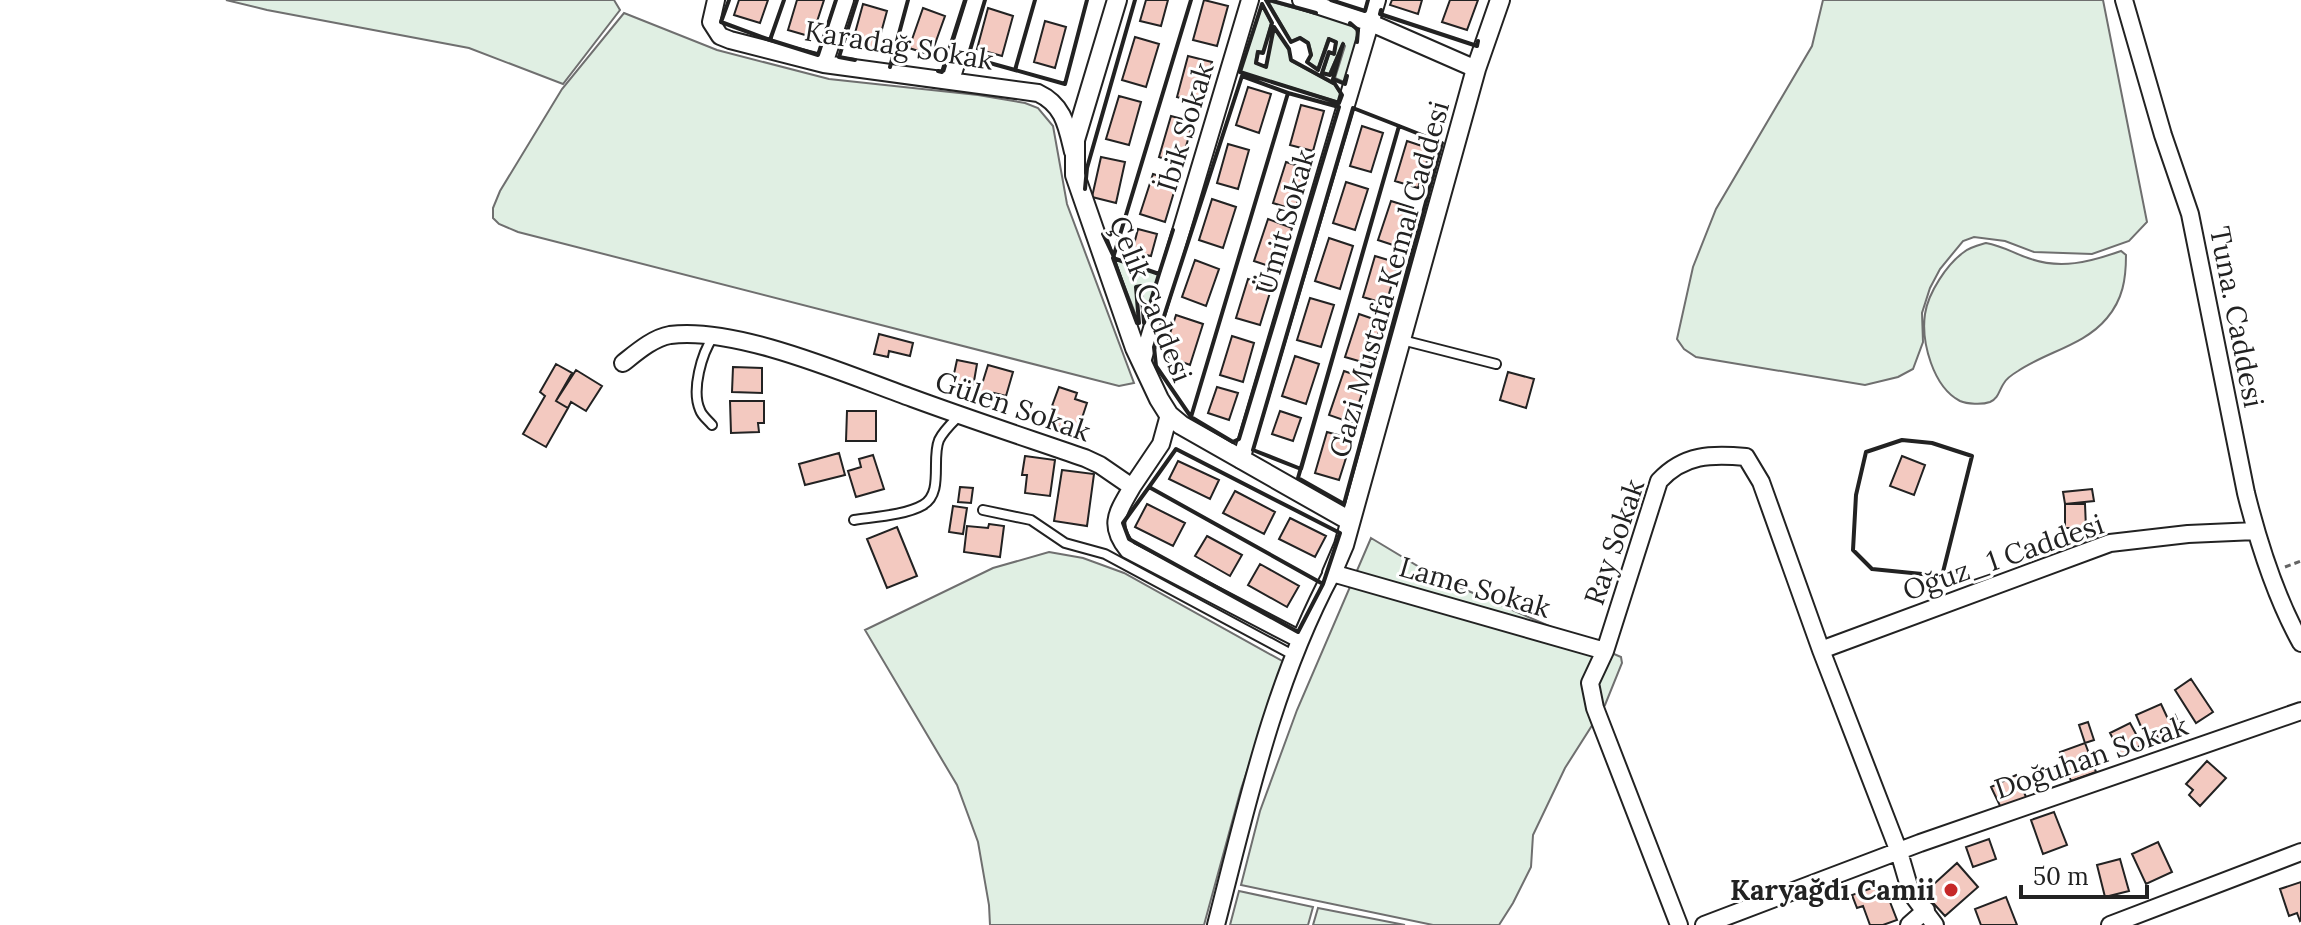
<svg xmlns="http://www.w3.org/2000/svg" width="2301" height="925" viewBox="0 0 2301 925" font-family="Lora,serif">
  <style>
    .green { fill: #e0efe3; stroke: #6f6f6f; stroke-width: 2 }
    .building { fill: #f3c9c0; stroke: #222; stroke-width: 2 }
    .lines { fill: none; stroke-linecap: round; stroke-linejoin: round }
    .service-casing { stroke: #222; stroke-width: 12 }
    .minor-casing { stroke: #222; stroke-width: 20 }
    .tertiary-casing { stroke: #222; stroke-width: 22 }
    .path { stroke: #646464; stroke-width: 3; stroke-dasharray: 6 4; stroke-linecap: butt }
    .service { stroke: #fff; stroke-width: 8 }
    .minor { stroke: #fff; stroke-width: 16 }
    .tertiary { stroke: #fff; stroke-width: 18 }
    .wall { stroke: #222; stroke-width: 4 }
    .poi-dot { fill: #c62828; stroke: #fff; stroke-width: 3 }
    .labels { text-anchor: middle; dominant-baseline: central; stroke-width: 6; stroke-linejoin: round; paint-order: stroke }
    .street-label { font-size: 28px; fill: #222; stroke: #fff }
    .poi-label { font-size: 28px; font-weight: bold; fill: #222; stroke: #fff; text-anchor: end }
  </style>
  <rect width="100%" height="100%" fill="#fff"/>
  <path class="green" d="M226,0H614L620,10L563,84L469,48L267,10Z
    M1823,0H2103L2147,222L2129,241L2092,254L2034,252L2005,241L1974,237L1963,241L1940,269L1930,288L1922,313L1923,342L1913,369L1898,377L1865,385L1696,357L1684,349L1677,339L1693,267L1716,209L1812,46Z
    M1268,1L1354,24L1358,36L1344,82L1335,78L1345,46L1343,43L1329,74L1323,73L1329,54H1334L1337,42L1328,38L1318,68L1308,62L1312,55L1309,43L1300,37L1291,41Z
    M1262,6L1271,23L1263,52L1257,51L1255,63L1266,67L1274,28L1289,50L1291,61L1334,84L1341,95L1339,102L1240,72Z
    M624,13L717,50L829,79L978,95L1025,103L1038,108L1053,126L1067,204L1134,383L1119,386L518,232L499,224L493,218V208L500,191L562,89Z
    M1986,243C2003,246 2013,253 2028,258C2060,270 2090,262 2121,251L2126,255C2126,279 2123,299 2107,318C2085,345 2046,352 2018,371C2013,374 2007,378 2004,383C1999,390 1999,398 1990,402C1982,405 1967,404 1960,401C1933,387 1921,342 1925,314C1928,293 1947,264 1964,252C1970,247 1979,245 1986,243Z
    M1114,259L1159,274L1145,320L1141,286L1136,287L1139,323Z
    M1371,538L1436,577L1621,657L1622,663L1605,705L1565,768L1533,835L1531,867L1513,903L1499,925H1433L1241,885L1260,811L1297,710Z
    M1049,552L1083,558L1124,573L1284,662L1241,789L1204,925H990L989,905L978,842L957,785L865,630L993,568Z
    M1239,891L1313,907L1308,925H1230Z
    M1318,908L1405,925H1313Z"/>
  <path class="building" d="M739,0H768L760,23L734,15Z
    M797,0H824L812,37L788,30Z
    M1146,0H1168L1161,26L1140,21Z
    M1204,0L1228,6L1217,46L1193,40Z
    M1392,0H1422L1418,14L1390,5Z
    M1450,0H1478L1467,30L1442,22Z
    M863,4L887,11L876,51L852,44Z
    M923,8L945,16L931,55L909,48Z
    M988,8L1013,16L1002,56L977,49Z
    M1045,21L1066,27L1055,68L1034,62Z
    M1135,37L1159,44L1146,87L1122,80Z
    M1188,56L1212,62L1201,104L1177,97Z
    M1248,87L1271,94L1259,133L1236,125Z
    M1119,96L1141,102L1129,145L1106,139Z
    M1301,105L1324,111L1313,151L1290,145Z
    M1171,116L1193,122L1181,164L1159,157Z
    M1362,126L1383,133L1371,172L1350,166Z
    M1407,141L1431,149L1418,188L1395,181Z
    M1228,144L1249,150L1238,189L1217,183Z
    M1101,157L1125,162L1116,203L1092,197Z
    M1286,162L1308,169L1295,210L1273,203Z
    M1153,174L1177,182L1165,222L1140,214Z
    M1346,182L1368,189L1355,230L1333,223Z
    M1212,199L1236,207L1223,248L1199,240Z
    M1391,201L1413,208L1399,247L1378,240Z
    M1268,219L1292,228L1278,269L1254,261Z
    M1138,229L1157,234L1151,256L1132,252Z
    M1329,238L1353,246L1340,289L1315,281Z
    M1375,256L1398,263L1386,304L1363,297Z
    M1195,260L1219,269L1206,306L1182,297Z
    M1248,279L1272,286L1260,325L1236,318Z
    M1310,298L1334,305L1321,347L1297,340Z
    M1359,314L1382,322L1369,364L1345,357Z
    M1176,315L1203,324L1190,365L1163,355Z
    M879,334L913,343L910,356L889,351L888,357L874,354Z
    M1232,336L1254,343L1243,382L1220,375Z
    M1295,356L1319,364L1306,404L1282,396Z
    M957,360L977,364L973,387L952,383Z
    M556,364L572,373L556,401L568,408L546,447L523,434L545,396L540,392Z
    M988,365L1013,372L1006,396L994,393L993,398L979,394Z
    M733,367L762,368V393L732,392Z
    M576,370L602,386L586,411L571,402L568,408L556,401Z
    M1344,371L1367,379L1352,423L1329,415Z
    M1508,372L1534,379L1526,408L1500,400Z
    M1059,387L1077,393L1075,399L1087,403L1077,433L1051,424L1057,408L1052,406Z
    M1217,387L1238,393L1229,420L1208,413Z
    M730,401H764V423H758L759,432L731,433Z
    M847,411H876V441H846Z
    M1280,411L1301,418L1293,441L1272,434Z
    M1327,432L1352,439L1339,480L1315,473Z
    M839,453L845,475L805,485L799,464Z
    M873,455L884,489L856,497L848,471L861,467L859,459Z
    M1025,456L1055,460L1050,496L1025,493L1027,475H1022Z
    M1902,456L1925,465L1914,495L1890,486Z
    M1178,461L1219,480L1210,499L1169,479Z
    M1062,470L1094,474L1087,526L1054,521Z
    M960,487L973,488L971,503L958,502Z
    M2092,489L2094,501L2065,504L2063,492Z
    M1235,491L1275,512L1264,534L1223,513Z
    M1147,504L1185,523L1173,546L1135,527Z
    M2065,504H2085L2086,528H2065Z
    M953,506L967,508L963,534L949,532Z
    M1290,518L1326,536L1315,557L1279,539Z
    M989,524L1004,526L1000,557L964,552L967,526L988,528Z
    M897,527L917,576L887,588L867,539Z
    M1207,536L1242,555L1230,576L1195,556Z
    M1260,564L1299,586L1287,607L1248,585Z
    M2191,679L2213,712L2196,723L2175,690Z
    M2161,704L2168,719L2175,715L2183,733L2160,743L2157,736L2147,741L2136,715Z
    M2088,722L2094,740L2085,743L2079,725Z
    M2130,723L2142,745L2122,756L2110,733Z
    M2085,743L2096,772L2071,781L2060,752Z
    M2207,761L2226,778L2200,806L2189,795L2193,790L2186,784Z
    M2016,775L2027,799L2002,810L1991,787Z
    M2054,812L2067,845L2043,854L2031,820Z
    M1989,839L1996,859L1973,867L1966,847Z
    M2158,842L2172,872L2146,884L2132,854Z
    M2120,859L2129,891L2105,897L2097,865Z
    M1957,863L1978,887L1945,916L1924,893Z
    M2301,882V920L2300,921L2297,913L2289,916L2280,889Z
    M1883,884L1897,920L1883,925H1870L1863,906L1857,908L1852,895Z
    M2006,897L2017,925H1981L1975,909Z"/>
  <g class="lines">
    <g class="service-casing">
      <path id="service" d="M1402,340L1496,364
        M712,425C708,420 702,416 700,410C691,390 702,353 713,337
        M983,510L1031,520L1065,543L1105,554L1293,655
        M854,520C873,517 906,515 923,505C944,493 931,459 939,440C944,430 952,423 960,415"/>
    </g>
    <g class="minor-casing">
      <path id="minor" d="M716,0L711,22L720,36L730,40L824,64L1038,93C1064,105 1067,127 1073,152
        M1301,0L1371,23L1476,69
        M2124,0L2163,135L2190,214L2246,493C2259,545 2275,596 2301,643
        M824,64L845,0
        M951,80L976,0
        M1142,362L1250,0
        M623,363C637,352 653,338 670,335C736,326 848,375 912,398C969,419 1027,438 1085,458L1100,465L1132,487C1118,512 1107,524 1128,550L1299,639
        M1241,460L1377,0
        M1132,487L1161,444L1169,415
        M1821,650L2110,543L2188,534L2256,531
        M1216,925C1247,805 1273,683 1332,573L1605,651
        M1679,925L1595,708L1590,683L1605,651L1659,481C1684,454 1711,454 1746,457L1761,482L1821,650L1899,852L1911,893L1935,925
        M1704,925L1920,843L2301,711
        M1909,925L1926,910
        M2110,925L2301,852"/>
    </g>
    <g class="tertiary-casing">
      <path id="tertiary" d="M1117,0L1075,140V175L1135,348L1159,399L1169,415L1181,425L1350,521
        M1332,573L1344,545L1476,69L1500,0"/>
    </g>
    <path class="path" d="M2285,567L2301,561"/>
    <use href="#service" class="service"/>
    <use href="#minor" class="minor"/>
    <use href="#tertiary" class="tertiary"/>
    <path class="wall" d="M729,0L721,22L770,40L771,38
      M784,0L770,40L818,55L836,0
      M985,0L968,57L1015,70L1016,67
      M1035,0L1015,70L1065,84L1087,0
      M1266,0L1291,42L1300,38L1308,43L1311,55L1307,62L1318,70L1329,39L1336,42L1334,54L1329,52L1322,73L1330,75L1343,44L1333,79L1345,84L1347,76
      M1269,0L1316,13
      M1331,0L1365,11L1368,0
      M1262,4L1272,23L1263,53L1258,52L1256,63L1266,67L1274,27L1289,49L1291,60L1335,84L1342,95L1339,103L1240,72Z
      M1381,10L1380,14L1477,46L1478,41
      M1350,23L1358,30L1357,42
      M855,60L839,57L857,0
      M890,67L908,0
      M938,71L942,72L965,0
      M1242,76L1288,93L1191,417L1156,366L1154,347Z
      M1288,93L1339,107L1239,439L1233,442L1191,417Z
      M1353,108L1399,126L1301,469L1253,450Z
      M1399,126L1442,143L1344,504L1298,478Z
      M1085,189L1087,168L1135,0
      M1173,230L1159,274L1113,258L1191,0
      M1103,234L1114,257
      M1113,258L1159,274L1144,323L1141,286L1136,287L1139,323H1137Z
      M1902,440L1932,443L1972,456L1942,576L1872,569L1853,550L1856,495L1866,452Z
      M1176,449L1340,533L1323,584L1149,487Z
      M1149,487L1323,584L1298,632L1129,539L1123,523Z"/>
  </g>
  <circle class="poi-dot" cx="1951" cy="890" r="8"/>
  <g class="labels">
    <g class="street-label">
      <text transform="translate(899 45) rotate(9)">Karadağ Sokak</text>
      <text transform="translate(1185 127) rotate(-73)">İbik Sokak</text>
      <text transform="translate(1285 222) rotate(-74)">Ümit Sokak</text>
      <text transform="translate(1389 279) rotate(-74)">Gazi Mustafa Kemal Caddesi</text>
      <text transform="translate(1151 299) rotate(68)">Çelik Caddesi</text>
      <text transform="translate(2237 317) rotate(79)">Tuna. Caddesi</text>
      <text transform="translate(1013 406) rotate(19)">Gülen Sokak</text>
      <text transform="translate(1614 542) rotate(-71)">Ray Sokak</text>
      <text transform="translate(2003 557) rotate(-19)">Oğuz_1 Caddesi</text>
      <text transform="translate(1475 587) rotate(16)">Lame Sokak</text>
      <text transform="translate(2091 757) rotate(-19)">Doğuhan Sokak</text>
    </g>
    <g class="poi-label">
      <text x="1935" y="890">Karyağdı Camii</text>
    </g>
  </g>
  <path d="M2021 885v12h126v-12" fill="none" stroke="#222222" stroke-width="4"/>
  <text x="2033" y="885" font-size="24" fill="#222222" stroke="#ffffff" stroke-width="6" paint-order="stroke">50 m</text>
</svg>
